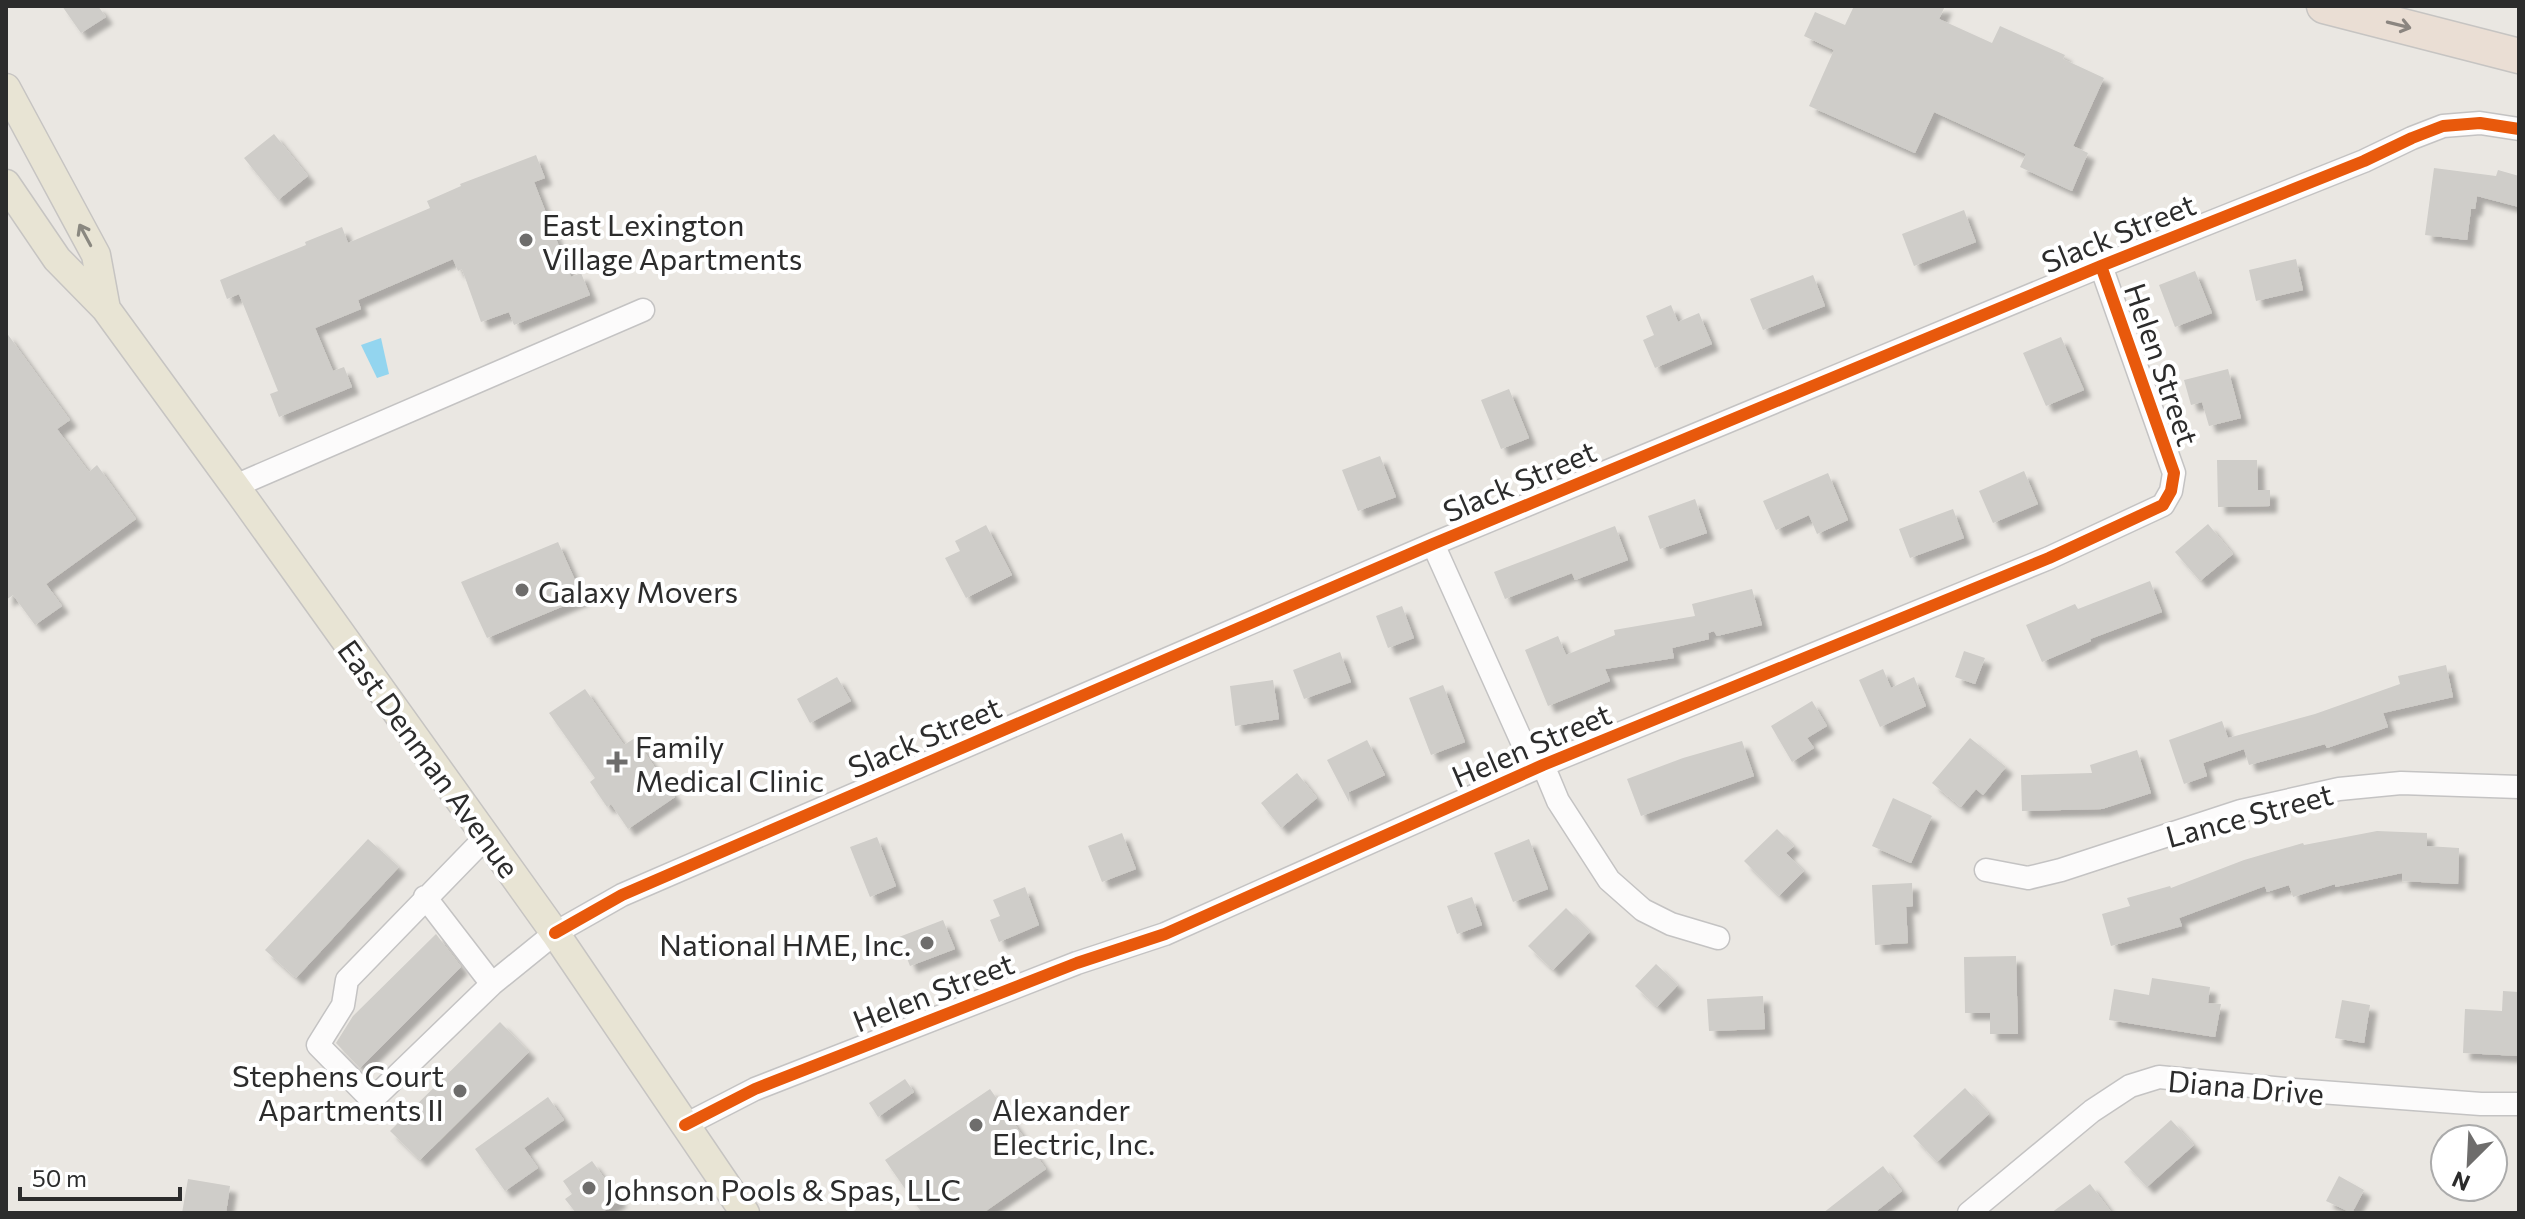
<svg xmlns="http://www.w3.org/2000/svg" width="2525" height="1219" viewBox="0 0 2525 1219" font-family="Commissioner,sans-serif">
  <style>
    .water { fill: #93d5ef }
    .building { fill: #cfcdc9; filter: url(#shadow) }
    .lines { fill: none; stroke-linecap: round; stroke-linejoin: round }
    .minor-casing { stroke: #c4c3c3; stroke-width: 25 }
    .major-casing { stroke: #c6c4c2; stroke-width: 31 }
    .highway-casing { stroke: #c6c4c2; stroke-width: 37 }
    .minor { stroke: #fcfbfb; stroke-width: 22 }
    .major { stroke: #e8e4d4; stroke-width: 28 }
    .highway { stroke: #eaded4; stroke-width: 34 }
    .cycleway-casing { stroke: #fff; stroke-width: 17 }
    .cycleway { stroke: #e8590c; stroke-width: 12 }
    .oneway { stroke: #8b8580 }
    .oneway2 { stroke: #8a8880 }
    .poi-dot { fill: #6e6d6c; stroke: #fff; stroke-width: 3 }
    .labels { text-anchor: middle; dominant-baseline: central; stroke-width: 8; stroke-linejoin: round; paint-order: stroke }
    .poi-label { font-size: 30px; fill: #2c2c2c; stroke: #fff; text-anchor: start }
    .street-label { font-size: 30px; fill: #2c2c2c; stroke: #fff }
  </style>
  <defs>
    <filter id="shadow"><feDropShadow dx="7" dy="7" stdDeviation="2" flood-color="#0004"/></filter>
  </defs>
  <rect width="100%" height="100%" fill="#eae7e2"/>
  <path class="water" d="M381,338L389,374L377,378L361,345Z"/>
  <path class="building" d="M62,6H98L106,17L81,33Z
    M1854,6H1945L1939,19L1992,43L2000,26L2065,55L2063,59L2104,78L2073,146L2088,153L2072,191L2020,167L2026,154L1934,112L1915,153L1809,106L1834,50L1804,36L1815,12L1845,25Z
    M274,134L308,176L278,200L244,158Z
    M536,155L545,178L534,182L571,277L581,273L590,295L514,325L509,312L481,322L462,269L458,271L453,259L358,300L361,309L315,328L333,371L344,367L352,387L279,417L270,394L278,391L239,294L227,299L220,280L306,245L305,242L342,227L348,243L430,208L427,201L461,186L460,184Z
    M2434,168L2496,176L2498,170L2519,176V207L2477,196L2475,209H2471L2467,240L2425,235Z
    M1964,210L1976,242L1914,266L1902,234Z
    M2296,259L2303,290L2256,301L2249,270Z
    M2195,271L2212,313L2175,327L2159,285Z
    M1813,275L1825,306L1763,330L1750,299Z
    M1671,305L1678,322L1699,313L1712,344L1655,368L1643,340L1654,335L1646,316Z
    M6,332L70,420L57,429L89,472L97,465L136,519L46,584L62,606L35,625L13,595L6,600Z
    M2061,337L2084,390L2046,406L2023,353Z
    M2228,369L2241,418L2209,426L2202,402L2191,405L2184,380Z
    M1509,389L1529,438L1501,449L1481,400Z
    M1380,456L1396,497L1358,511L1342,470Z
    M2217,460H2257L2258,490H2270V506L2218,507Z
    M2024,471L2038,504L1993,523L1979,491Z
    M1828,473L1848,520L1817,534L1809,515L1776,530L1763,501Z
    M1695,499L1707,533L1660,549L1648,516Z
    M1953,509L1964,538L1910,558L1899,529Z
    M2208,524L2233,554L2200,581L2175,552Z
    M986,525L1012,575L966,598L945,558L960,551L955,541Z
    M1615,526L1628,560L1575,580L1572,573L1505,599L1494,572Z
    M558,542L583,598L487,638L461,582Z
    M2150,581L2162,612L2090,639L2091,641L2042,662L2026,625L2075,604L2078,609Z
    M1752,589L1762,625L1717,636L1714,631L1708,633L1709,639L1672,648L1674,658L1605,669L1610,681L1548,706L1525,650L1558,636L1566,655L1615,635L1614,630L1695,616L1692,604Z
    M1402,606L1414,638L1388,648L1376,616Z
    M1964,651L1985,658L1975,684L1955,677Z
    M1340,652L1351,682L1304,699L1293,670Z
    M2446,665L2453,697L2383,713L2388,727L2327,748L2325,744L2249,765L2244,749L2203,763L2207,776L2184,784L2169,740L2222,721L2228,738L2315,714L2400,684L2398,676Z
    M1883,669L1891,688L1914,677L1926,706L1880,727L1859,680Z
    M837,677L851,701L810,723L797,699Z
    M1273,680L1279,719L1235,726L1230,686Z
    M1443,685L1465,742L1431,755L1409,698Z
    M585,689L624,745L635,738L675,797L628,829L611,804L607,807L590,782L595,778L549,713Z
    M1812,701L1827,726L1807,738L1814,748L1792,762L1771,726Z
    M1970,738L2006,767L1983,795L1976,789L1961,807L1932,783Z
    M1367,740L1385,775L1349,792V802L1327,760Z
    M1742,741L1754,776L1641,816L1627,779L1683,758Z
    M2137,750L2151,793L2102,809L2022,811L2021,775L2092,773L2090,765Z
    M1297,773L1317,798L1281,828L1261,803Z
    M1893,798L1932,816L1911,863L1872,846Z
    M1777,829L1794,846L1786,853L1804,871L1779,896L1744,861Z
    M2377,831L2427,833V846L2459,848L2458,884L2402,881V873L2335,887V884L2293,897L2289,885L2267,892L2265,886L2179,918L2182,926L2111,946L2102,914L2130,906L2127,898L2170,886L2171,888L2244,860L2303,843L2304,845Z
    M1122,833L1136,869L1102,882L1088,846Z
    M877,837L896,886L870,897L850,847Z
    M368,839L399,867L296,978L265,950Z
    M1529,839L1548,889L1513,902L1494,853Z
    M1912,883L1913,906L1906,907L1908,943L1875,945L1872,885Z
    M1025,887L1039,925L999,942L990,920L1000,916L993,900Z
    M1472,897L1482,925L1457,934L1447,906Z
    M1566,908L1590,932L1553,970L1528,946Z
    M943,920L955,949L910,966L899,937Z
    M436,934L461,967L360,1068L336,1043L353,1016Z
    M2016,956L2018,1034H1990V1013H1965L1964,957Z
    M1656,964L1678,985L1657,1007L1635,986Z
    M2152,978L2210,987L2208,1003L2221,1004L2215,1037L2109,1020L2114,989L2149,995Z
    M2503,991L2519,992V1056L2463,1053L2465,1009L2502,1011Z
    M1763,996L1765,1029L1709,1031L1707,999Z
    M2342,1000L2370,1005L2364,1043L2335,1038Z
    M500,1022L529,1052L420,1160L390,1131Z
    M905,1079L914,1092L878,1117L869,1103Z
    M1965,1088L1989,1114L1937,1162L1913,1136Z
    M990,1089L1046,1169L983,1213H922L885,1160Z
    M548,1097L564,1120L524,1148L538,1168L505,1191L475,1149Z
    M2171,1120L2194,1145L2147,1187L2124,1162Z
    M592,1161L620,1200L601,1213H576L565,1199L572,1194L563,1181Z
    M1883,1166L1902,1191L1874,1213H1823Z
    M2339,1176L2364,1190L2352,1213L2326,1201Z
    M188,1179L230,1186L226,1213H182Z
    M2090,1184L2112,1213H2051Z"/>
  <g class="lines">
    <g class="minor-casing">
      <path id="minor" d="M235,486L643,310
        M1433,544L1522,742L1543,765L1558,801L1609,880L1643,910L1671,924L1718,938
        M486,837L347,980L343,1005L318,1045L372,1100L492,984L555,933L622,895L1433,544L2101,266L2364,161L2412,138L2443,126L2480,123L2519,129
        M1986,870L2028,878L2061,870L2241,811L2339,789L2401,783L2519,787
        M425,897L492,984
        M685,1125L755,1089L1077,963L1165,934L1543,765L2049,558L2163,505L2171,491L2174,473L2101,266
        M1969,1213L2092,1111L2130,1086L2159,1077L2294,1090L2481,1104H2519"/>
    </g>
    <g class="major-casing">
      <path id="major" d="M6,88L96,255L106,309
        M6,184L57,259L106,309L235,486L555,933L745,1213"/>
    </g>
    <g class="highway-casing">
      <path id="highway" d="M2324,6L2519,56"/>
    </g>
    <use href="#minor" class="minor"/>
    <use href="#major" class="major"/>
    <use href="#highway" class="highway"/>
    <g class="cycleway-casing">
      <path id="cycleway" d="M555,933L622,895L1433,544L2101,266L2364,161L2412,138L2443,126L2480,123L2519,129
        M685,1125L755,1089L1077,963L1165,934L1543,765L2049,558L2163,505L2171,491L2174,473L2101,266"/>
    </g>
    <use href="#cycleway" class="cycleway"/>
  </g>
  <defs><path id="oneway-shaft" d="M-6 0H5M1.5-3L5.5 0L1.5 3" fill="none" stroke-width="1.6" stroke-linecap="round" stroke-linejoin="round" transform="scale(2)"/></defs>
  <use class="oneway" href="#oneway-shaft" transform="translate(2399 25) rotate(14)"/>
  <use class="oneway2" href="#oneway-shaft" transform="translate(85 235) rotate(-118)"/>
  <g class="poi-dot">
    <circle cx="526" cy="240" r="8"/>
    <circle cx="522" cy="590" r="8"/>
    <path d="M613 750h8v8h8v8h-8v8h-8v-8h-8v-8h8z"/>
    <circle cx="927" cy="943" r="8"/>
    <circle cx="460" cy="1091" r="8"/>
    <circle cx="976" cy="1125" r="8"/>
    <circle cx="589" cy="1188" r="8"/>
  </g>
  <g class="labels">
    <g class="poi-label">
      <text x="542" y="223">East Lexington<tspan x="542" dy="34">Village Apartments</tspan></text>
      <text x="538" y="590">Galaxy Movers</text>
      <text x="635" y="745">Family<tspan x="635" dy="34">Medical Clinic</tspan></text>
      <text x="911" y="943" text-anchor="end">National HME, Inc.</text>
      <text x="444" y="1074" text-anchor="end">Stephens Court<tspan x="444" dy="34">Apartments II</tspan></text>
      <text x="992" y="1108">Alexander<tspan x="992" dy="34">Electric, Inc.</tspan></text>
      <text x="605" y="1188">Johnson Pools &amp; Spas, LLC</text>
    </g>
    <g class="street-label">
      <text transform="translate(2118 232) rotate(-22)">Slack Street</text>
      <text transform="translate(2163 364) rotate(71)">Helen Street</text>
      <text transform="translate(1519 480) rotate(-23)">Slack Street</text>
      <text transform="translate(924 736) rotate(-23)">Slack Street</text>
      <text transform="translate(1531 744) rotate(-23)">Helen Street</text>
      <text transform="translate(430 758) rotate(54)">East Denman Avenue</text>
      <text transform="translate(2249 814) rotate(-15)">Lance Street</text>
      <text transform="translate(933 991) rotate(-21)">Helen Street</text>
      <text transform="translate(2246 1086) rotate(5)">Diana Drive</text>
    </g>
  </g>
  <rect width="2525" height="1219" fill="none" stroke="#2c2c2c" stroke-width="16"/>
  <g transform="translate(2469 1163) rotate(204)"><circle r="38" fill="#ffffff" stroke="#ababab" stroke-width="2"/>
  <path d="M0-6L14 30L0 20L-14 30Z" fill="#6e6d6c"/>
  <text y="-12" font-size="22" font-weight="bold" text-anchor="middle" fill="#2c2c2c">N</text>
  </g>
  <path d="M20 1187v12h160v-12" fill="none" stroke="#2c2c2c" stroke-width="4"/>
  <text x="32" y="1187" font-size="24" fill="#2c2c2c" stroke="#ffffff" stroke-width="6" paint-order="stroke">50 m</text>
</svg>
